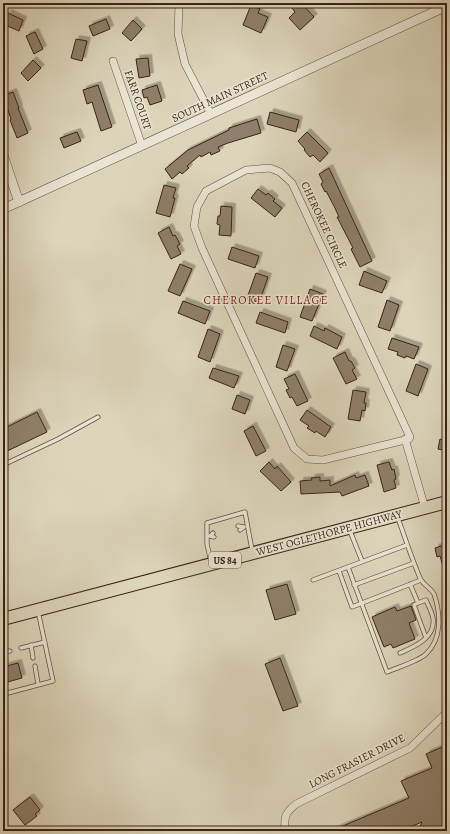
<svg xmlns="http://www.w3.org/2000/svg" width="450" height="834" viewBox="0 0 450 834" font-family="Alegreya,serif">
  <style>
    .building { fill: #8f7f6b; stroke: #3a2214; filter: url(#shadow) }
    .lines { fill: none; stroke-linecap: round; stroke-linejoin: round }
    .service-casing { stroke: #634f3e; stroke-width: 5 }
    .minor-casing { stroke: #634f3e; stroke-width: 8 }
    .tertiary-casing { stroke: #634f3e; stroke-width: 10 }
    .trunk-casing { stroke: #3a2214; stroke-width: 14 }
    .service { stroke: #e9e4d3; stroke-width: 3.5 }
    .minor { stroke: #e9e4d3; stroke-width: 7 }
    .tertiary { stroke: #e9e4d3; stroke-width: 9 }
    .trunk { stroke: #ddd5bb; stroke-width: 12 }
    .labels { text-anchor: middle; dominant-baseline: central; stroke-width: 3; stroke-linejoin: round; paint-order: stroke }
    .shield { fill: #e9e4d3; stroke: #6e5c4d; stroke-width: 1 }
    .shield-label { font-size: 10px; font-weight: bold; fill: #3a2214 }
    .street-label { font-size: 11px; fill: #3a2214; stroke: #e9e4d3 }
    .neighbourhood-label { font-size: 12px; letter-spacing: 1px; fill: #7a1f14; stroke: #e9e4d3 }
  </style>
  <defs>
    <filter id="shadow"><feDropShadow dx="3.5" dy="-3.5" stdDeviation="0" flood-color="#0004"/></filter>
  </defs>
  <rect width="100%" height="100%" fill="#ddd5bb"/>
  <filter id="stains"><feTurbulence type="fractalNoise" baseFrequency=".005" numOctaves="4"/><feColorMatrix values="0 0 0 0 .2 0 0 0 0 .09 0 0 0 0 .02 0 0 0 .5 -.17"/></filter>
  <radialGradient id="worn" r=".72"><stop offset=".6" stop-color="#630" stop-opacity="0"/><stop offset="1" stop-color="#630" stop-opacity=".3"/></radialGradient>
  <path class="building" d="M298,3H301L314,17L300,30L289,18L295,12L292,8Z
    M251,5L260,9L258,13L268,17L261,33L243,25Z
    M8,13L23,20L19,31L3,24Z
    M106,19L110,29L93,36L89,26Z
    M133,20L142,29L131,41L122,33Z
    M35,32L43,49L34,54L26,36Z
    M76,39L87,41L82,61L71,58Z
    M148,58L150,76L139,78L136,59Z
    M33,60L41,68L28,81L21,73Z
    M98,85L112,127L101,131L92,102L87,104L83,90Z
    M157,85L162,101L150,105L147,97L144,98L142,90Z
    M13,92L19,108H18L28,133L17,138L10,120L11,119L3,96Z
    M270,112L299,120L296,132L267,124Z
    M257,119L261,133L228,143L218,147L220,151L211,155L210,152L201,157L200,155L187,166L189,168L182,174L180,172L172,179L165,169L188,150L229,130V128Z
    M77,132L81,141L64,148L60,138Z
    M307,132L328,153L320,162L313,155L310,157L304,150L305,149L298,141Z
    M329,168L372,261L360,267L351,249L353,248L337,217H339L334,206L326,191L325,192L321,184L323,182L319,174Z
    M164,185L176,188L173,198H175L170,217L156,213Z
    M258,189L266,195L268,193L275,199L273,201L282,208L275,217L251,198Z
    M221,206L232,207L231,236L219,235L220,225L217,224L218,216H220Z
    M169,227L173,236L175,235L180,244L177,246L181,254L171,259L158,233Z
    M232,247L259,256L255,268L228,259Z
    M180,264L192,269L180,296L168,291Z
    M364,271L387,281L382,293L359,285Z
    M256,273L268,277L259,303L247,298Z
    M310,289L323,294L312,321L300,317Z
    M387,300L399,305L390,331L378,327Z
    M183,301L210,311L205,324L178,313Z
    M260,312L288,322L285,333L256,323Z
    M314,326L324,331L325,328L342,337L337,349L310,336Z
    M208,329L220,334L210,362L198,357Z
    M392,338L419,347L414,359L406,356L405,358L397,355L398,352L388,349Z
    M283,345L295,349L287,371L276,367Z
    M345,352L349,361H351L355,368L352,370L357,379L346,384L333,358Z
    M416,364L428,369L418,396L406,391Z
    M213,368L239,376L234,388L209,378Z
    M295,374L308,401L297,406L292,397L290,398L286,390L289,389L284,379Z
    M353,390L366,392L364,403H366L365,411L362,410L360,421L348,419Z
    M237,395L250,400L245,414L232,409Z
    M307,410L331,427L325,437L316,431L315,433L307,428L309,426L300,420Z
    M37,412L47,432L3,453V429Z
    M253,426L266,451L256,456L244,431Z
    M440,439L447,441V451L438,449Z
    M269,462L275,469L277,466L291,482L281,491L260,471Z
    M389,462L392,470L394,469L396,479L394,480L396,488L384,492L377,465Z
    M355,475L356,478L365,475L369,486L342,496L340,492L301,494L300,481L312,480L311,478L320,477V481L330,480V486Z
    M447,544V572L445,573L440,556L437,557L435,548Z
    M287,584L296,614L275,620L266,590Z
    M411,606L416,620L409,623L415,639L393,648L391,644L384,647L372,617L395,607L397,611Z
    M280,658L298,706L283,711L265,664Z
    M18,663L22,678L4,683L3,667Z
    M447,745V831H418L422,822L401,831H331L409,798L401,781L432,768L426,754Z
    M30,797L40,810L35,814L37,816L25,825L13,810Z"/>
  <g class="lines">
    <g class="service-casing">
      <path id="service" d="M3,465L58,439L98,417
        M238,526L244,527L240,530
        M350,531L362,561
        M213,533L210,536L214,537
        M211,562L207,544V523L245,512L252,550
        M348,567L387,672C396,668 419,661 426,654C442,639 441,614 434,594C431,588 423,585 420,578C412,559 405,538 398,518
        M339,571L352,607L421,580
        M313,580L407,545
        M354,585L414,563
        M418,603L414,605L426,638
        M31,645L33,658
        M21,648L45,642
        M3,652L10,651
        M400,653C414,647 436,638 433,618C432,612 428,605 426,600L418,603L410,584
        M35,666L38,684
        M3,692L4,694L53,681L38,611"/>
    </g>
    <g class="minor-casing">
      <path id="minor" d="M180,3L179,5L178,34L185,64L211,114
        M113,61L142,146
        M270,168L280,172L292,183L410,437L409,439L323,460L307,459L294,448L202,248L194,226L197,207L206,191L246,170Z
        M405,439L425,508
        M285,831C284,817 285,813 296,804L410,748L447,712"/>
    </g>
    <g class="tertiary-casing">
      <path id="tertiary" d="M3,155L19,202
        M3,209L447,6"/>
    </g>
    <g class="trunk-casing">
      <path id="trunk" d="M3,619L447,502"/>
    </g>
    <use href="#service" class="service"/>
    <use href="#minor" class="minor"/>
    <use href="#tertiary" class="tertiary"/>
    <use href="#trunk" class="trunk"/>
  </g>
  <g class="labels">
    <rect class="shield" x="209" y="552" width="32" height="16" rx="3"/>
    <g class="shield-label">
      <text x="225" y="560">US 84</text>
    </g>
    <g class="street-label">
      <text transform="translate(220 97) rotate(-25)">SOUTH MAIN STREET</text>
      <text transform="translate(138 100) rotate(71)">FARR COURT</text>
      <text transform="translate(324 225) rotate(65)">CHEROKEE CIRCLE</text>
      <text transform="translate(329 533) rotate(-15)">WEST OGLETHORPE HIGHWAY</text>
      <text transform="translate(357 761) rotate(-27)">LONG FRASIER DRIVE</text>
    </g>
    <g class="neighbourhood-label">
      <text x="266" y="300">CHEROKEE VILLAGE</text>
    </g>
  </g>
  <rect width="450" height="834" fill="none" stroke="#ddd5bb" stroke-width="16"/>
  <rect x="4" y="4" width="442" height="826" fill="none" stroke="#3a2214" stroke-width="2"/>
  <rect x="8" y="8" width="434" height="818" fill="none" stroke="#3a2214"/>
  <rect width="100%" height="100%" filter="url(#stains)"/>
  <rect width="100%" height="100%" fill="url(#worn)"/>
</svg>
